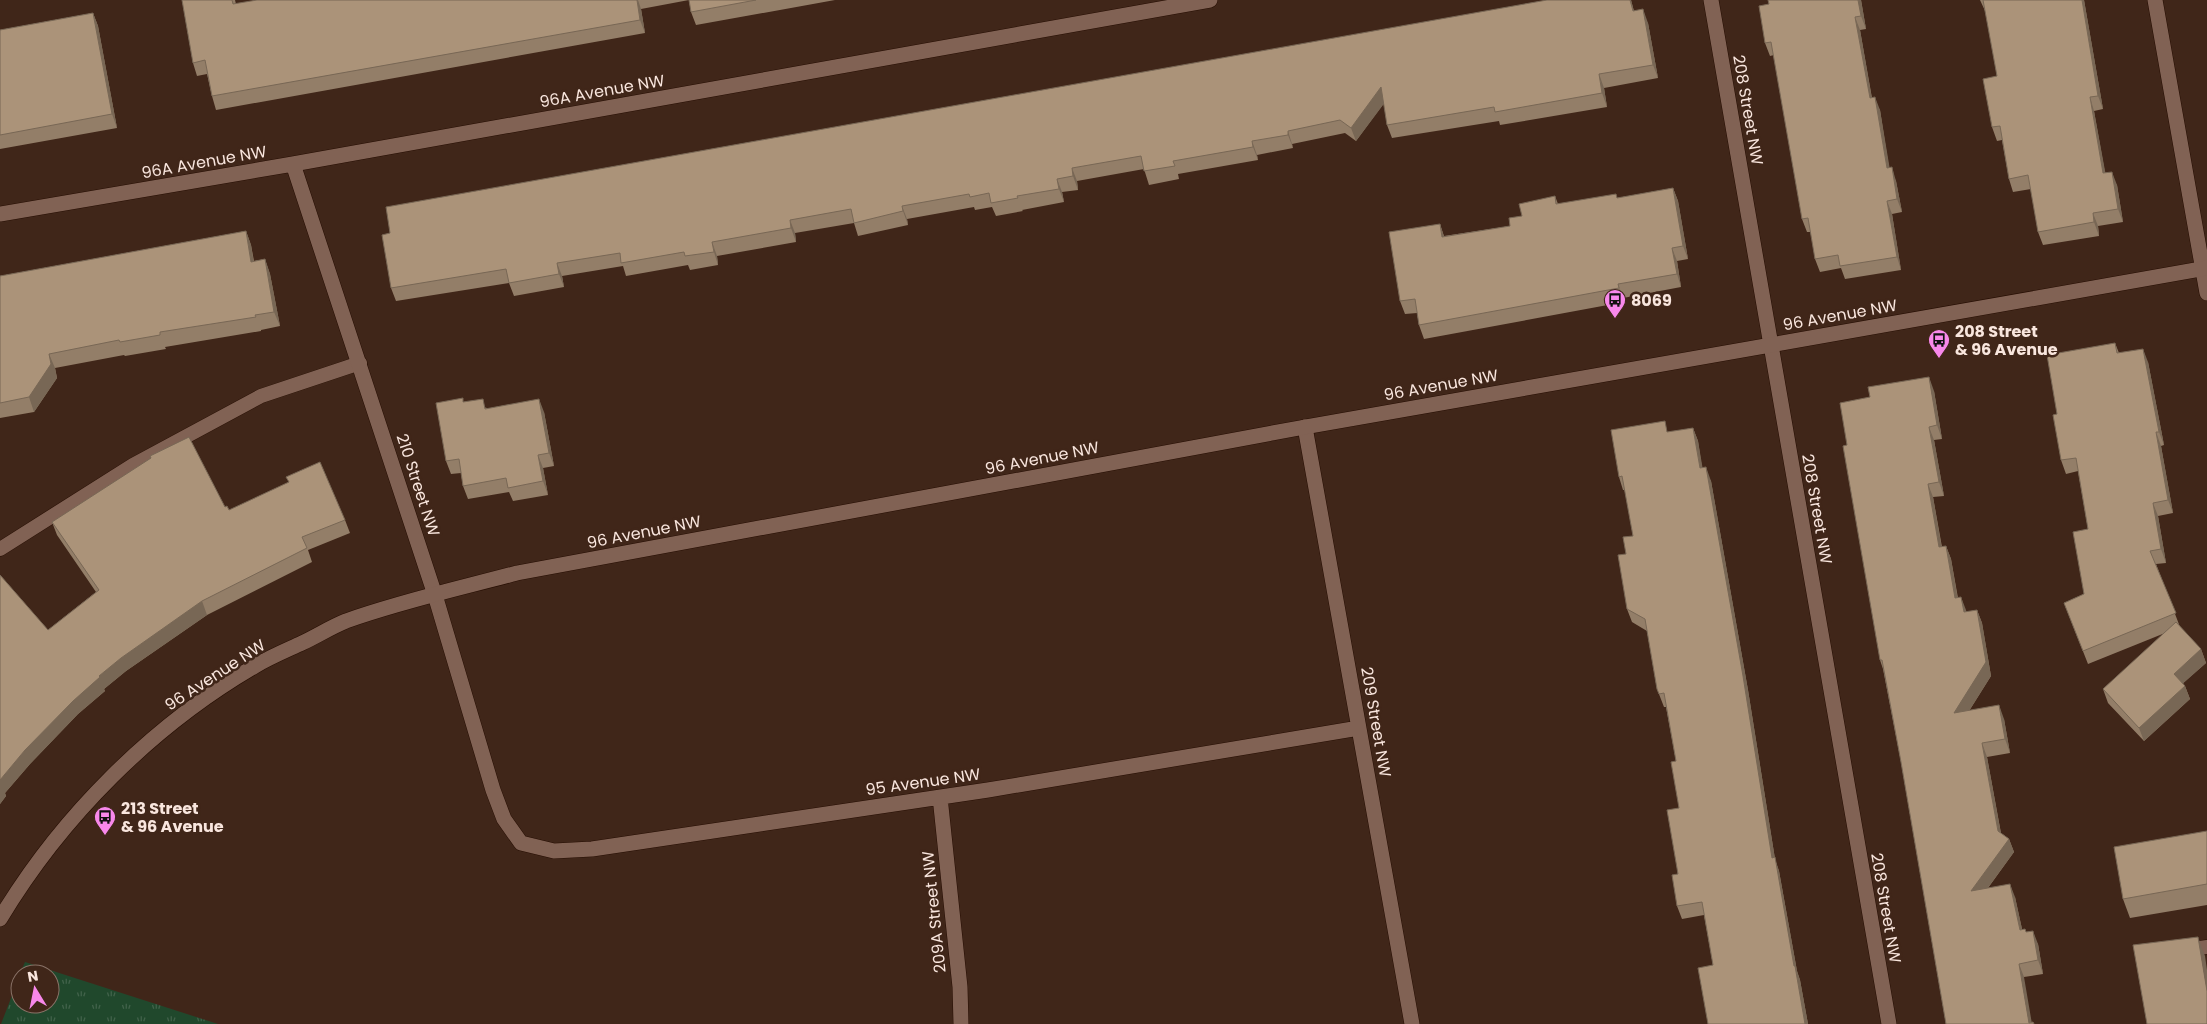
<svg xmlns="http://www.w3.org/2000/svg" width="2207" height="1024" viewBox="0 0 2207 1024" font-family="Poppins,sans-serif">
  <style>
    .park { fill: url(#park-tufts) }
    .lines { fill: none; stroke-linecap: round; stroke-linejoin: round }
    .service-casing { stroke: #260e03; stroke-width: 15 }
    .minor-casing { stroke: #260e03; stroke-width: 16 }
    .tertiary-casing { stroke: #260e03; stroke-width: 16 }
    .service { stroke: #816254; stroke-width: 14 }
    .minor { stroke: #816254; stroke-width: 15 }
    .tertiary { stroke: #816254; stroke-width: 15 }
    .wall { fill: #937e68 }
    .shaded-wall { fill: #786755 }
    .building { fill: #ab9379; stroke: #786755 }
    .labels { text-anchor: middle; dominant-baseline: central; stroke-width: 5; stroke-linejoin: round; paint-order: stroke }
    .street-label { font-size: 16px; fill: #f9e6de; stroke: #402619 }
    .poi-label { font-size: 16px; font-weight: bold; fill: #f9e6de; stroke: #402619; text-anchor: start }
  </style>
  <defs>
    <pattern id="park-tufts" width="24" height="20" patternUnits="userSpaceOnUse" patternTransform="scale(1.25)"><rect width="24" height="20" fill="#20482c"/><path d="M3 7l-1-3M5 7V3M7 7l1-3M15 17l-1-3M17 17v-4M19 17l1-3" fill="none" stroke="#41624a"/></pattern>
  </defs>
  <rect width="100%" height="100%" fill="#402619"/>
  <path class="park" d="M25,962L218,1024H1L20,975V1004H50V974H20Z"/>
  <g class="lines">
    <g class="service-casing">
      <path id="service" d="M0,549L133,465L261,396L360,363
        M2185,950L2207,947"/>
    </g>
    <g class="minor-casing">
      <path id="minor" d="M1711,0L1889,1024
        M2155,0L2207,293
        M293,164L435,595L493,790L504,819L521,843L554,851L592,849L988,790L1359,728
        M0,214L293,164L1210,0
        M1305,427L1412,1024
        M940,797L960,987L961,1024"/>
    </g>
    <g class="tertiary-casing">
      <path id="tertiary" d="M0,919C61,817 152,726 255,666C270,657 287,650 302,643C317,636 331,627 346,621C402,601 461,588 517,573L1305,427L2207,268"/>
    </g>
    <use href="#service" class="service"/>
    <use href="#minor" class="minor"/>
    <use href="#tertiary" class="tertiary"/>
  </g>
  <path class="wall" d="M182,0H235L236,4L257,0H835L696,25L691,12L689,0L641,9L645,33L216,110L212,96L207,74L197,76L193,63Z
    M1547,0H1631L1634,11L1648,23L1658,78L1604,88L1607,107L1500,125L1499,121L1392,138L1387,125L1384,103L1356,141L1345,133L1292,144L1293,148L1257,155L1258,160L1178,174L1179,179L1149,185L1144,169L1077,181L1078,190L1062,192L1064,202L1022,210L1023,211L996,216L992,207L975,210L974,207L907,219L908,225L858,236L854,223L795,233L796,242L717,256L718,265L690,270L688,265L626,276L623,266L562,276L564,287L514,296L509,283L396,301L391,288Z
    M1768,0H1861L1866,29L1860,30L1872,98L1880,110L1889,168L1896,181L1902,212L1892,214L1901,270L1845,279L1841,268L1820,272L1815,259L1811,232H1807L1802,219L1774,55L1770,56L1765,43L1769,4Z
    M1980,0H2084L2103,109L2094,111L2105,173L2117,185L2123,222L2098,226L2099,236L2043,245L2038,232L2031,189L2013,192L2009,179L2002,140L1997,141L1992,127L1997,76L1986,13Z
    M93,13L98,26L117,128L0,149V30Z
    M1673,188L1678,201L1688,259L1677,261L1681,287L1623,298L1624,302L1424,339L1419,325L1417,313L1405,314L1400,301L1440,224L1444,236L1510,226L1522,216L1555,196L1558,204L1617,198Z
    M246,231L251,245L254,261L265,259L270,274L280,326L261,330V331L165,347L166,349L125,356L124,355L55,368L57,378L34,412L0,418V276Z
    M2115,343L2119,353L2148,362L2164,445L2161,446L2173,513L2158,516L2166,563L2156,564L2180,627L2201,649L2206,663L2183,683L2185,686L2190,699L2144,741L2108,703L2103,689L2165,633L2088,664L2064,603L2084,594L2088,529L2078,471L2066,474L2061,460L2057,414Z
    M1934,391L1942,439L1934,440L1944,496L1933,497L1942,547L1946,546L1951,559L1958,598L1966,612L1977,610L1982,623L1991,676L1969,711L2004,719L2010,753L1987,757L2001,833L2009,839L2014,852L1988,888L2015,897L2022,929H2025L2026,932L2038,944L2043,974L2024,977L1946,1024L1901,762L1883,669L1880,660Z
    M464,402L487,408L544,412L554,466L543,468L548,495L513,501L509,492L468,499L463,486L461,473L451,474L446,461Z
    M1693,428L1698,441L1702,468L1711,481L1748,690L1775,859L1779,871L1797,971L1800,980L1808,1024H1708L1713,965L1704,915L1682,919L1677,906L1679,808L1676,761L1666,707H1664L1657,689L1647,631L1632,622L1627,609L1626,554L1633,536L1625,490H1623L1619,477L1669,432Z
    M225,507L229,510L345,520L350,533L308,550L312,562L207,615L126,671L104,689L105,691L78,714L30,764L5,793L6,796L0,804V575L48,630L96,592L57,535L52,522Z
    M2207,831V905L2130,918L2123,899Z"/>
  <path class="shaded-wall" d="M637,0H638L641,9L645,33L640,20Z
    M1630,0H1631L1637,24L1633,11Z
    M1858,0H1861L1866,29L1861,16Z
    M2082,0H2084L2103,109L2098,96Z
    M1643,9L1648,23L1658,78L1653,65Z
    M93,13L98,26L117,128L112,114Z
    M1855,17L1860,30L1874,111L1870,98Z
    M1599,74L1604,88L1607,107L1602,93Z
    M1381,87L1386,101L1356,141L1351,128Z
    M1875,97L1880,110L1892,182L1887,168Z
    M2090,97L2094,111L2108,187L2103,173Z
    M1288,131L1292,144L1293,148L1288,135Z
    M1252,141L1257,155L1258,160L1253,147Z
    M1892,167L1896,181L1902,212L1897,199Z
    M1072,168L1077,181L1078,190L1073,176Z
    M2112,172L2117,185L2123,222L2118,209Z
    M1057,179L1062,192L1064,202L1059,189Z
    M1673,188L1678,201L1688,259L1683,246Z
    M1887,201L1892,214L1901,270L1897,257Z
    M902,206L907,219L908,225L903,211Z
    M2093,213L2098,226L2099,236L2094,222Z
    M790,220L795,233L796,242L791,228Z
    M1440,224L1444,237H1442Z
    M246,231L251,245L256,276L251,262Z
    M712,242L717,256L718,265L714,252Z
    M1672,248L1677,261L1681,287L1677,274Z
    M265,259L270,274L280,326L274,312Z
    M557,263L562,276L564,287L559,274Z
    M1618,284L1623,298L1624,302L1619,288Z
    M2143,349L2148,362L2164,445L2159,432Z
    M49,354L55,368L57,378L34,412L29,397Z
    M1929,377L1934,391L1942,439L1937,425Z
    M539,399L544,412L554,466L549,453Z
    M1929,427L1934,440L1944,496L1939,482Z
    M1693,428L1698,441L1705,482L1700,468Z
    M2156,432L2161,446L2173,513L2168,500Z
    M538,455L543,468L548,495L543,481Z
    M1706,467L1711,481L1748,690L1775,859L1779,871L1797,971L1800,980L1808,1024H1805L1772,858Z
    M1928,484L1933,497L1944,561L1939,547Z
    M2153,503L2158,516L2166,563L2161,549Z
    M1946,546L1951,559L1960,612L1955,598Z
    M1961,597L1966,610L1969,626L1964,612Z
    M202,601L207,615L126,671L104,689L105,691L78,714L30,764L5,793L6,796L0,804V780L25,750L73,701L99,676L121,658Z
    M1977,610L1982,623L1991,676L1959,727L1954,713Z
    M2201,649L2206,663L2179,687L2174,674Z
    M2185,686L2190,699L2144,741L2139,728Z
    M1999,705L2004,719L2010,753L2005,739Z
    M1982,743L1987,757L2003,845L1998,831Z
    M2009,839L2014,852L1976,904L1971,891Z
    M2010,884L2015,897L2025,943L2020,930Z
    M2033,931L2038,944L2043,974L2038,960Z
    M2198,937L2205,956L2207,970V991Z
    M2019,964L2024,977L2032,1024H2029Z"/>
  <path class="building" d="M182,0H232L233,4L257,0H637L640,20L212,96L205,60L193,63Z
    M689,0H756L691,12Z
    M1547,0H1630L1633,11L1643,9L1653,65L1599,74L1602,93L1495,112L1494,107L1387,125L1381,87L1351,128L1340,120L1288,131V135L1252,141L1253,147L1173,161L1175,166L1144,171L1141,156L1072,168L1073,176L1057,179L1059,189L1017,196L1018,198L991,203L989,193L970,197L969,194L902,206L903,211L854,223L851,209L790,220L791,228L712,242L714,252L685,256L684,252L621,263L620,253L557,263L559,274L509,283L506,269L391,288L382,235L390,233L386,207Z
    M1768,0H1858L1861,16L1855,17L1870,98L1875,97L1887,168L1892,167L1897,199L1887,201L1897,257L1840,266L1838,255L1815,259L1808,218L1802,219L1771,42L1765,43L1759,6L1769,4Z
    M1983,0H2082L2098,96L2090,97L2103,173L2112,172L2118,209L2093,213L2094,222L2038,232L2028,175L2009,179L2000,126L1992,127L1983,79L1997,76Z
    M93,13L112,114L0,135V30Z
    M1673,188L1683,246L1672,248L1677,274L1618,284L1619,288L1419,325L1415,299L1400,301L1389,232L1440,224L1442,237L1510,226L1509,218L1522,216L1519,204L1555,196L1556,204L1616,194L1617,198Z
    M246,231L251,262L265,259L274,312L255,315L256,317L160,332V335L120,342L119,340L49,354L51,364L29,397L0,403V276Z
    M2115,343L2117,353L2143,349L2159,432H2156L2168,500L2153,503L2161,549L2150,551L2176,613L2083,651L2064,603L2084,594L2073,532L2088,529L2076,458L2061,460L2053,415L2057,414L2047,355Z
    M1929,377L1937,425L1929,427L1939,482L1928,484L1939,547L1946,546L1955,598L1961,597L1964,612L1977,610L1986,662L1954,713L1999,705L2005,739L1982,743L1998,831L2009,839L1971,891L2010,884L2020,930L2025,929L2026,932L2033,931L2038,960L2019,964L2029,1023L2033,1022L2034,1024H1946L1901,762L1882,660H1880L1843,446L1847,445L1840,403L1870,397L1868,387Z
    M463,398V402L483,399L485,409L539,399L549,453L538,455L543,481L508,488L506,478L463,486L459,459L446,461L436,403Z
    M1665,421L1667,432L1693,428L1700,468L1706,467L1743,676L1772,858L1775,857L1794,966H1795L1805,1024H1708L1698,968L1713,965L1702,902L1677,906L1672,875L1678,874L1667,810L1679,808L1671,762L1676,761L1664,693L1659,694L1657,689L1645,619L1627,609L1618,555L1626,554L1623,537L1633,536L1622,476L1619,477L1611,430Z
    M189,437L225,507L227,506L229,510L289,482L286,477L320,462L345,520L302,537L307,548L202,601L121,658L99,676L100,677L73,701L25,750L0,780V575L48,630L99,590L52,522L151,458L150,456Z
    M2176,622L2201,649L2174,674L2185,686L2139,728L2103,689Z
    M2207,831V884L2123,899L2114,847Z
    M2198,937L2207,991V1024H2147L2133,945Z"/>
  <defs>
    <g id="bus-pin" transform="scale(1.125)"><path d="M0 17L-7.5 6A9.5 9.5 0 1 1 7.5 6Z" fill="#f888eb" stroke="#402619"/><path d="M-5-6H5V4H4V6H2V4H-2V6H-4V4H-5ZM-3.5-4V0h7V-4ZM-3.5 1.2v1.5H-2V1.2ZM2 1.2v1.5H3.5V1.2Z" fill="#111"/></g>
  </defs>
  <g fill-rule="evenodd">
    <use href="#bus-pin" x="1615" y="300"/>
    <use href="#bus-pin" x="1939" y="340"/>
    <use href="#bus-pin" x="105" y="817"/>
  </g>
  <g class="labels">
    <g class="street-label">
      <text transform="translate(602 91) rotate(-10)">96A Avenue NW</text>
      <text transform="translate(1748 110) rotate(80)">208 Street NW</text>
      <text transform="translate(204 162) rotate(-10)">96A Avenue NW</text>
      <text transform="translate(1840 315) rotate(-10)">96 Avenue NW</text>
      <text transform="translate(1441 385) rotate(-10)">96 Avenue NW</text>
      <text transform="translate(1042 458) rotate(-11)">96 Avenue NW</text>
      <text transform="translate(418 485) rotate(72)">210 Street NW</text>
      <text transform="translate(1817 509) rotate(80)">208 Street NW</text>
      <text transform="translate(644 532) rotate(-11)">96 Avenue NW</text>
      <text transform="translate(215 675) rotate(-33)">96 Avenue NW</text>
      <text transform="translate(1376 722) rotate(80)">209 Street NW</text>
      <text transform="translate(923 782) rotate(-8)">95 Avenue NW</text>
      <text transform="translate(1886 908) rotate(80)">208 Street NW</text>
      <text transform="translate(934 912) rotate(-96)">209A Street NW</text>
    </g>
    <g class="poi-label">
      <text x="1631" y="300">8069</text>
      <text x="1955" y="331">208 Street<tspan x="1955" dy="18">&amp; 96 Avenue</tspan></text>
      <text x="121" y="808">213 Street<tspan x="121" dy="18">&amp; 96 Avenue</tspan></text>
    </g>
  </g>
  <g transform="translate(35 989) rotate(350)"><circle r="24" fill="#402619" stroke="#8a7368"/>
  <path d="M0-4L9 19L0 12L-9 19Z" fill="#f888eb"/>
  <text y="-8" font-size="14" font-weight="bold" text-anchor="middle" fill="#f9e6de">N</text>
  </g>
</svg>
